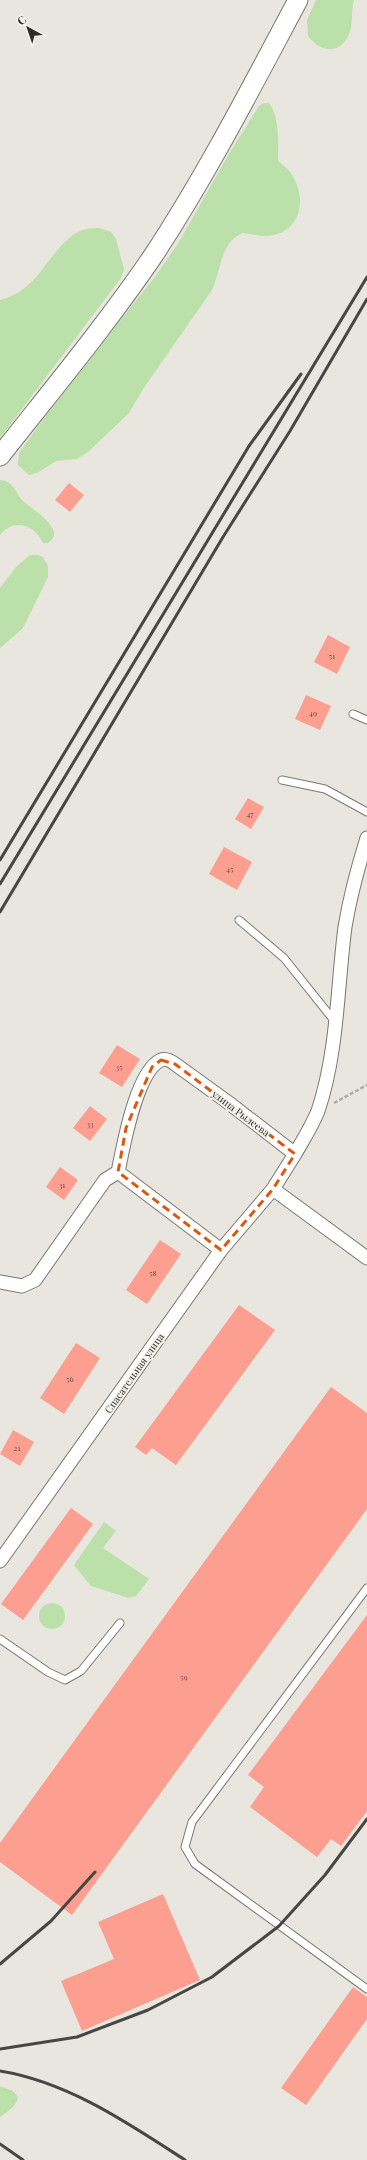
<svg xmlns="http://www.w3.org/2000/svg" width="367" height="2160" viewBox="0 0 367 2160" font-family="'Playfair Display',serif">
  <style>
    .green { fill: #bbe0aa }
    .building { fill: #fd9f90 }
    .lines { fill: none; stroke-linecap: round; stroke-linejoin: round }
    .lane-casing { stroke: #7a7870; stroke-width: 9 }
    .street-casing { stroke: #7a7870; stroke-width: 15 }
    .secondary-casing { stroke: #7a7870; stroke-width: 21 }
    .path { stroke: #aeada6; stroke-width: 2.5; stroke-dasharray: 4 2; stroke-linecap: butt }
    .lane { stroke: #fff; stroke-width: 7 }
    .street { stroke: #fff; stroke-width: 13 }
    .secondary { stroke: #fff; stroke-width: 19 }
    .rail { stroke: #474643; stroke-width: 3 }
    .marked { fill: none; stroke: #df570d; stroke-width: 3; stroke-dasharray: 8 5; stroke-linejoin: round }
    .labels { text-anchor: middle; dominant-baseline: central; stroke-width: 3.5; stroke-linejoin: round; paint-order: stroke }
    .number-label { font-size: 8px; fill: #614943 }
    .street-label { font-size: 10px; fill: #2d2c29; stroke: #f5f4eb }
  </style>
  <rect width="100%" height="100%" fill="#e8e6de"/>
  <path class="green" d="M316,0H354C351,9 353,19 351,28C345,53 323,56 308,36L307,20Z
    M264,103H269C280,118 278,143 278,161C282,164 287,168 290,172C306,193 304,228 274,235C264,238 254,234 243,233C220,242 221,271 212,290L143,389L129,413L89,451L77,459L56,461L37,473L29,475L18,465L19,453L52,407L154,278L179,242L230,152L259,106Z
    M100,228L111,232L116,239L124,269L121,278L0,438V300C40,290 45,254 76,233C82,229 92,228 100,228Z
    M0,480C3,481 6,480 9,483C15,487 17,494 22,500C30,508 52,520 54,533C55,537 51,540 48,543H43C34,524 14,518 0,535Z
    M30,555H38L43,557L48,566V577L23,628L0,648V588L16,567Z
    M104,1522L116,1531L103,1548L149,1579L136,1596L129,1598L91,1586L74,1565Z
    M39 1616a13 13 0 1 1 26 0a13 13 0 1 1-26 0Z
    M0,2086L13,2091L18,2097C17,2106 7,2112 0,2117Z"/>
  <path class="building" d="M69,483L84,495L70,512L55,500Z
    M328,635L350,647L337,674L314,662Z
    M306,695L331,706L320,730L295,719Z
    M248,798L264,807L251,829L235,819Z
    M224,847L252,862L237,890L209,874Z
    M117,1045L140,1059L122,1087L99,1073Z
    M90,1106L107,1119L90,1141L73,1128Z
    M60,1167L78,1180L64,1200L46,1187Z
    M160,1240L181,1254L147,1304L126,1290Z
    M239,1305L275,1330L176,1465L152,1448L146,1455L135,1447Z
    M76,1343L100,1358L64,1414L40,1398Z
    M331,1387L367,1413V1509L72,1915L0,1862V1843Z
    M13,1430L34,1442L20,1466L0,1454Z
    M71,1508L93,1524L23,1620L1,1604Z
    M367,1615V1811L341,1846L331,1839L317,1857L250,1807L264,1787L248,1775Z
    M163,1894L200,1980L82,2031L61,1981L114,1959L98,1922Z
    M353,1987L367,1997V2019L306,2105L281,2088Z"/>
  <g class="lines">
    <g class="lane-casing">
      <path id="lane" d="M353,714L367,720
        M282,780L325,789L367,812
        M239,920L284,958L336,1023
        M367,1588L192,1822L185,1847L195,1864L367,1989
        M0,1639L48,1672L65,1680L81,1671L120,1623"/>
    </g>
    <g class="street-casing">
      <path id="street" d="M118,1172L221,1250
        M273,1189L367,1258
        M0,1282L22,1286L35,1280L105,1180L118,1172C123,1148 136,1071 161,1060C166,1058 171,1061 175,1064L229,1103L295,1154C303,1140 312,1126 318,1111C338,1051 337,988 345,927C350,897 358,867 367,838
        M0,1561L221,1250L273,1189L295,1154"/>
    </g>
    <g class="secondary-casing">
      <path id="secondary" d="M0,456C52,390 106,325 153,256C207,174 252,86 298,0"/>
    </g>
    <path class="path" d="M334,1103L367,1085"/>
    <use href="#lane" class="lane"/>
    <use href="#street" class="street"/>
    <use href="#secondary" class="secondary"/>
    <path class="rail" d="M0,860L249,446L301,374
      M0,884L367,277
      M0,912L223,537L290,431L367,299
      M0,1964L51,1921L95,1872
      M0,2049L77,2037L148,2010L212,1977L279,1926L325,1875L367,1819
      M0,2071C68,2082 128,2123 185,2160
      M0,2144L23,2160"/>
  </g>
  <path class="marked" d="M161,1060L175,1064L295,1154L273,1189L221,1250L118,1172L126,1128L152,1067Z"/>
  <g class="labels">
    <g class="number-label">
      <text x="332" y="655">51</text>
      <text x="313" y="712">49</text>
      <text x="250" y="813">47</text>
      <text x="230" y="868">45</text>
      <text x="119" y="1066">35</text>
      <text x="90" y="1123">33</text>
      <text x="62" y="1184">31</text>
      <text x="153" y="1272">58</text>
      <text x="70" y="1378">56</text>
      <text x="17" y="1447">21</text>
      <text x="184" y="1676">59</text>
    </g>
    <g class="street-label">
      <text transform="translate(241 1113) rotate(37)">улица Рылеева</text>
      <text transform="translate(134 1373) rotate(-55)">Спасательная улица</text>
    </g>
  </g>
  <g transform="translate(28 28) rotate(320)" stroke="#f5f4eb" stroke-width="3" paint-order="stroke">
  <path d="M0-3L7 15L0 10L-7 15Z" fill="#2d2c29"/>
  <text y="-6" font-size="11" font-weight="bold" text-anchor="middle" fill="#2d2c29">С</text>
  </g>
</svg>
